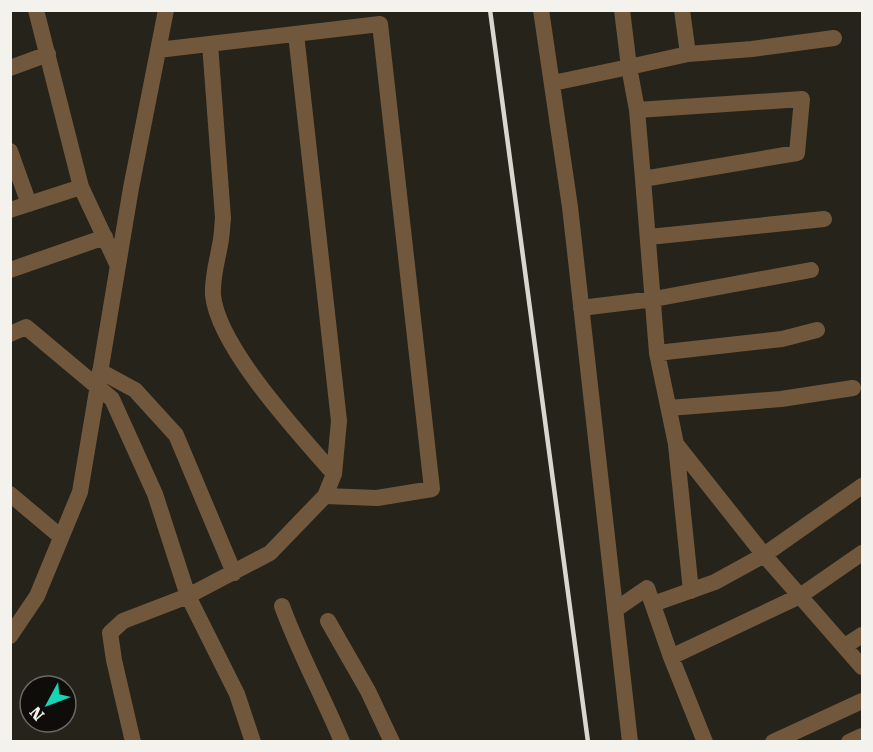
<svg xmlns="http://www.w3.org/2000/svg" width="873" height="752" viewBox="0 0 873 752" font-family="'Roboto Serif',serif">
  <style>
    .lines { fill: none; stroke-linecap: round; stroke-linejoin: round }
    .minor { stroke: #71583c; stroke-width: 16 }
    .rail { stroke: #d9d7d0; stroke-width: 4.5 }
  </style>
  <rect width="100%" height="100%" fill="#26231a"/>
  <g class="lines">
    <path class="minor" d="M36,10L81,187L118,266
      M541,10L570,207L630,742
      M622,10L629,67L688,54L752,49L834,38
      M682,10L688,54
      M210,44L223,218C222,227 222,236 220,245C217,262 212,278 213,295C218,347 299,434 334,474
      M158,50L380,24L432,489L377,498L325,496
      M10,68L48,54
      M553,83L629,67L637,110L802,99L797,153L643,179L657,353L676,444L764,555L862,667
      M637,110L643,179
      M10,151L29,204
      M10,210L81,187
      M649,237L824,219
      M10,270L105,237
      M581,308L654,299L811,270
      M10,334L26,327L112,399L155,494L188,596L237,694L253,742
      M657,353L782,339L817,330
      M100,371L135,390L176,435L234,573
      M669,408L781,399L853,388
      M676,445L691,591
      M10,494L61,537
      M653,604L715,582L764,555L862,486
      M282,606C299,653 323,696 342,742
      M615,610L647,588L671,657L705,742
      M328,621L368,691L392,742
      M10,636L37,596L80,492L131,188L166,10
      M845,646L862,635
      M671,657L800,596L862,553
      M133,742L114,660L110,633L123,621L188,596L270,553L325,496L334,474L339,421L296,34
      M773,742L862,701
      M849,742L862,736"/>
    <path class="rail" d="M490,10L588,742"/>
  </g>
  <rect width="873" height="752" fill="none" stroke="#f4f2ec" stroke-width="24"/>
  <g transform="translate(48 704) rotate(229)"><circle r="28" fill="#0e0d09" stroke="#6a6964" stroke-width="1.5"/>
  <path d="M0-4.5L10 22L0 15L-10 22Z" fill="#15d5b3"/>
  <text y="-9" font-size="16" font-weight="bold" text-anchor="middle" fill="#f4f2ec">N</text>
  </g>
</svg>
